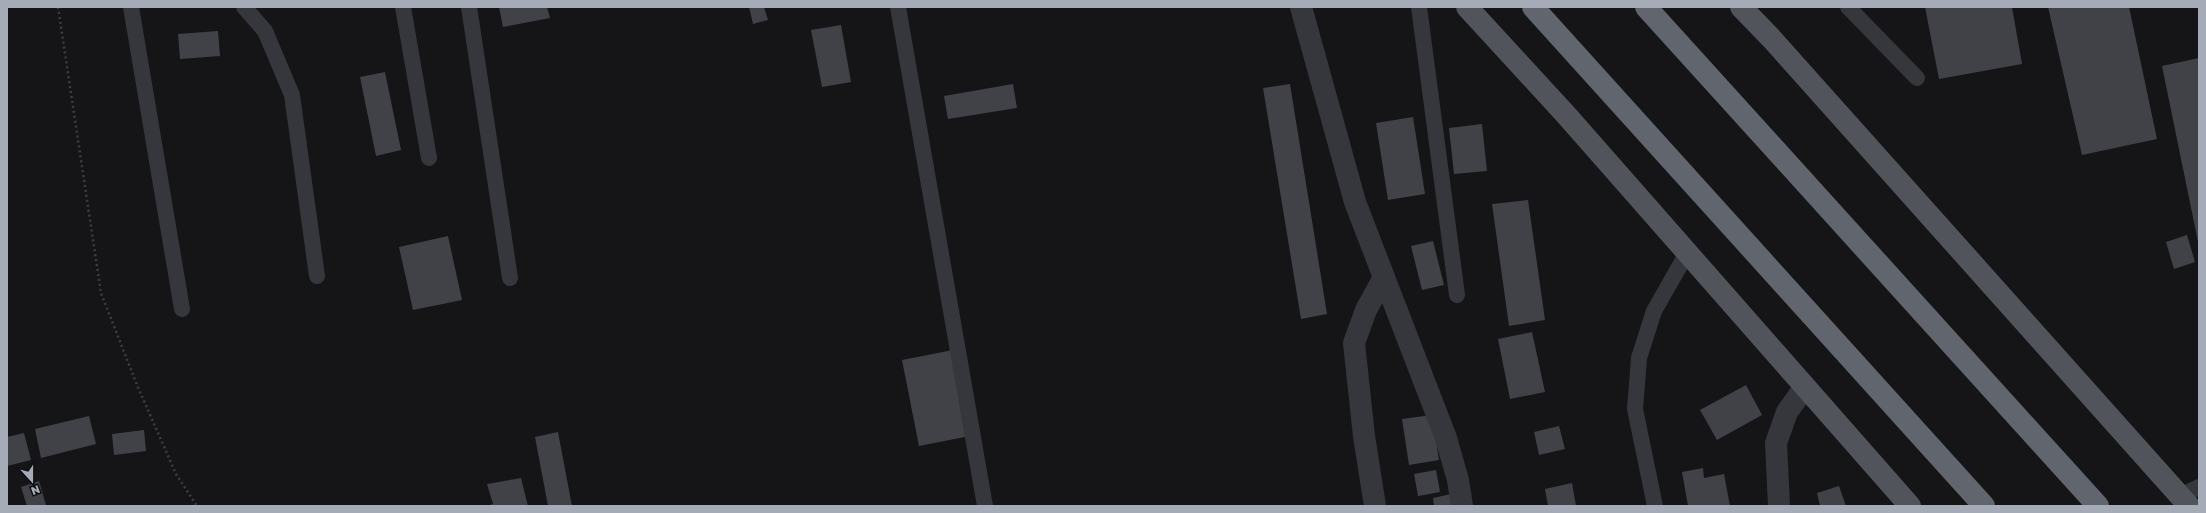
<svg xmlns="http://www.w3.org/2000/svg" width="2206" height="513" viewBox="0 0 2206 513" font-family="'Golos Text',sans-serif">
  <style>
    .building { fill: #404247 }
    .lines { fill: none; stroke-linecap: round; stroke-linejoin: round }
    .path { stroke: #3b3e43; stroke-width: 2.5; stroke-dasharray: 2 3; stroke-linecap: butt }
    .lane { stroke: #35373c; stroke-width: 16 }
    .street { stroke: #35373c; stroke-width: 22 }
    .primary { stroke: #51545b; stroke-width: 22 }
    .highway { stroke: #61656d; stroke-width: 22 }
  </style>
  <rect width="100%" height="100%" fill="#151517"/>
  <path class="building" d="M499,7H547L550,18L503,27Z
    M749,7H764L768,20L753,24Z
    M1925,7H2012L2022,64L1939,79Z
    M2048,7H2129L2157,139L2082,155Z
    M841,25L851,82L822,87L811,30Z
    M218,31L220,56L180,59L178,34Z
    M2199,58V242H2198L2162,66Z
    M385,72L401,150L376,156L360,77Z
    M1013,84L1017,108L948,119L944,96Z
    M1290,84L1327,314L1301,319L1263,88Z
    M1413,117L1425,194L1388,200L1376,123Z
    M1482,124L1487,171L1454,174L1449,128Z
    M1528,200L1545,320L1509,326L1492,204Z
    M2187,235L2195,262L2174,269L2166,242Z
    M448,236L462,300L413,310L399,247Z
    M1433,241L1444,285L1422,290L1411,246Z
    M1532,332L1545,392L1510,399L1498,339Z
    M953,350L970,436L919,446L902,360Z
    M1746,385L1762,415L1717,440L1700,410Z
    M1432,415L1439,460L1409,465L1402,419Z
    M89,416L96,444L41,458L35,429Z
    M1559,426L1565,449L1539,455L1534,432Z
    M144,430L146,451L114,455L112,434Z
    M558,432L572,506H548L535,437Z
    M24,433L31,460L7,466V437Z
    M1703,468L1704,478L1724,474L1730,506H1688L1682,472Z
    M1436,470L1440,492L1418,496L1414,474Z
    M521,478L528,506H487L493,504L487,484Z
    M39,481L46,505L27,506L21,487Z
    M1572,483L1576,506H1548L1545,489Z
    M1839,486L1846,506H1820L1817,493Z
    M1451,494L1454,506H1434L1433,498Z"/>
  <g class="lines">
    <path class="path" d="M58,7L101,293L137,385L176,474L197,506"/>
    <path class="lane" d="M131,7L182,309
      M244,7L265,31L292,95L317,276
      M403,7L429,158
      M469,7L510,278
      M898,7L985,506
      M1419,7L1457,295
      M1848,7L1917,78
      M2180,496L2199,487
      M1655,506L1635,409L1639,358L1654,311L1687,253"/>
    <path class="street" d="M1301,7L1355,202L1446,438L1458,480L1462,506
      M1375,506L1364,436L1354,343L1366,310L1384,277
      M1779,506L1776,443L1787,412L1805,387"/>
    <path class="primary" d="M1467,7L1568,117L1910,506
      M1741,7L1771,38L2189,506"/>
    <path class="highway" d="M1533,7L1984,506
      M1646,7L2098,506"/>
  </g>
  <rect width="2206" height="513" fill="none" stroke="#a5acb8" stroke-width="16"/>
  <g transform="translate(32 481) rotate(159)" stroke="#101012" stroke-width="3" paint-order="stroke">
  <path d="M0-3L7 15L0 10L-7 15Z" fill="#a5acb8"/>
  <text y="-6" font-size="11" font-weight="bold" text-anchor="middle" fill="#a5acb8">N</text>
  </g>
</svg>
